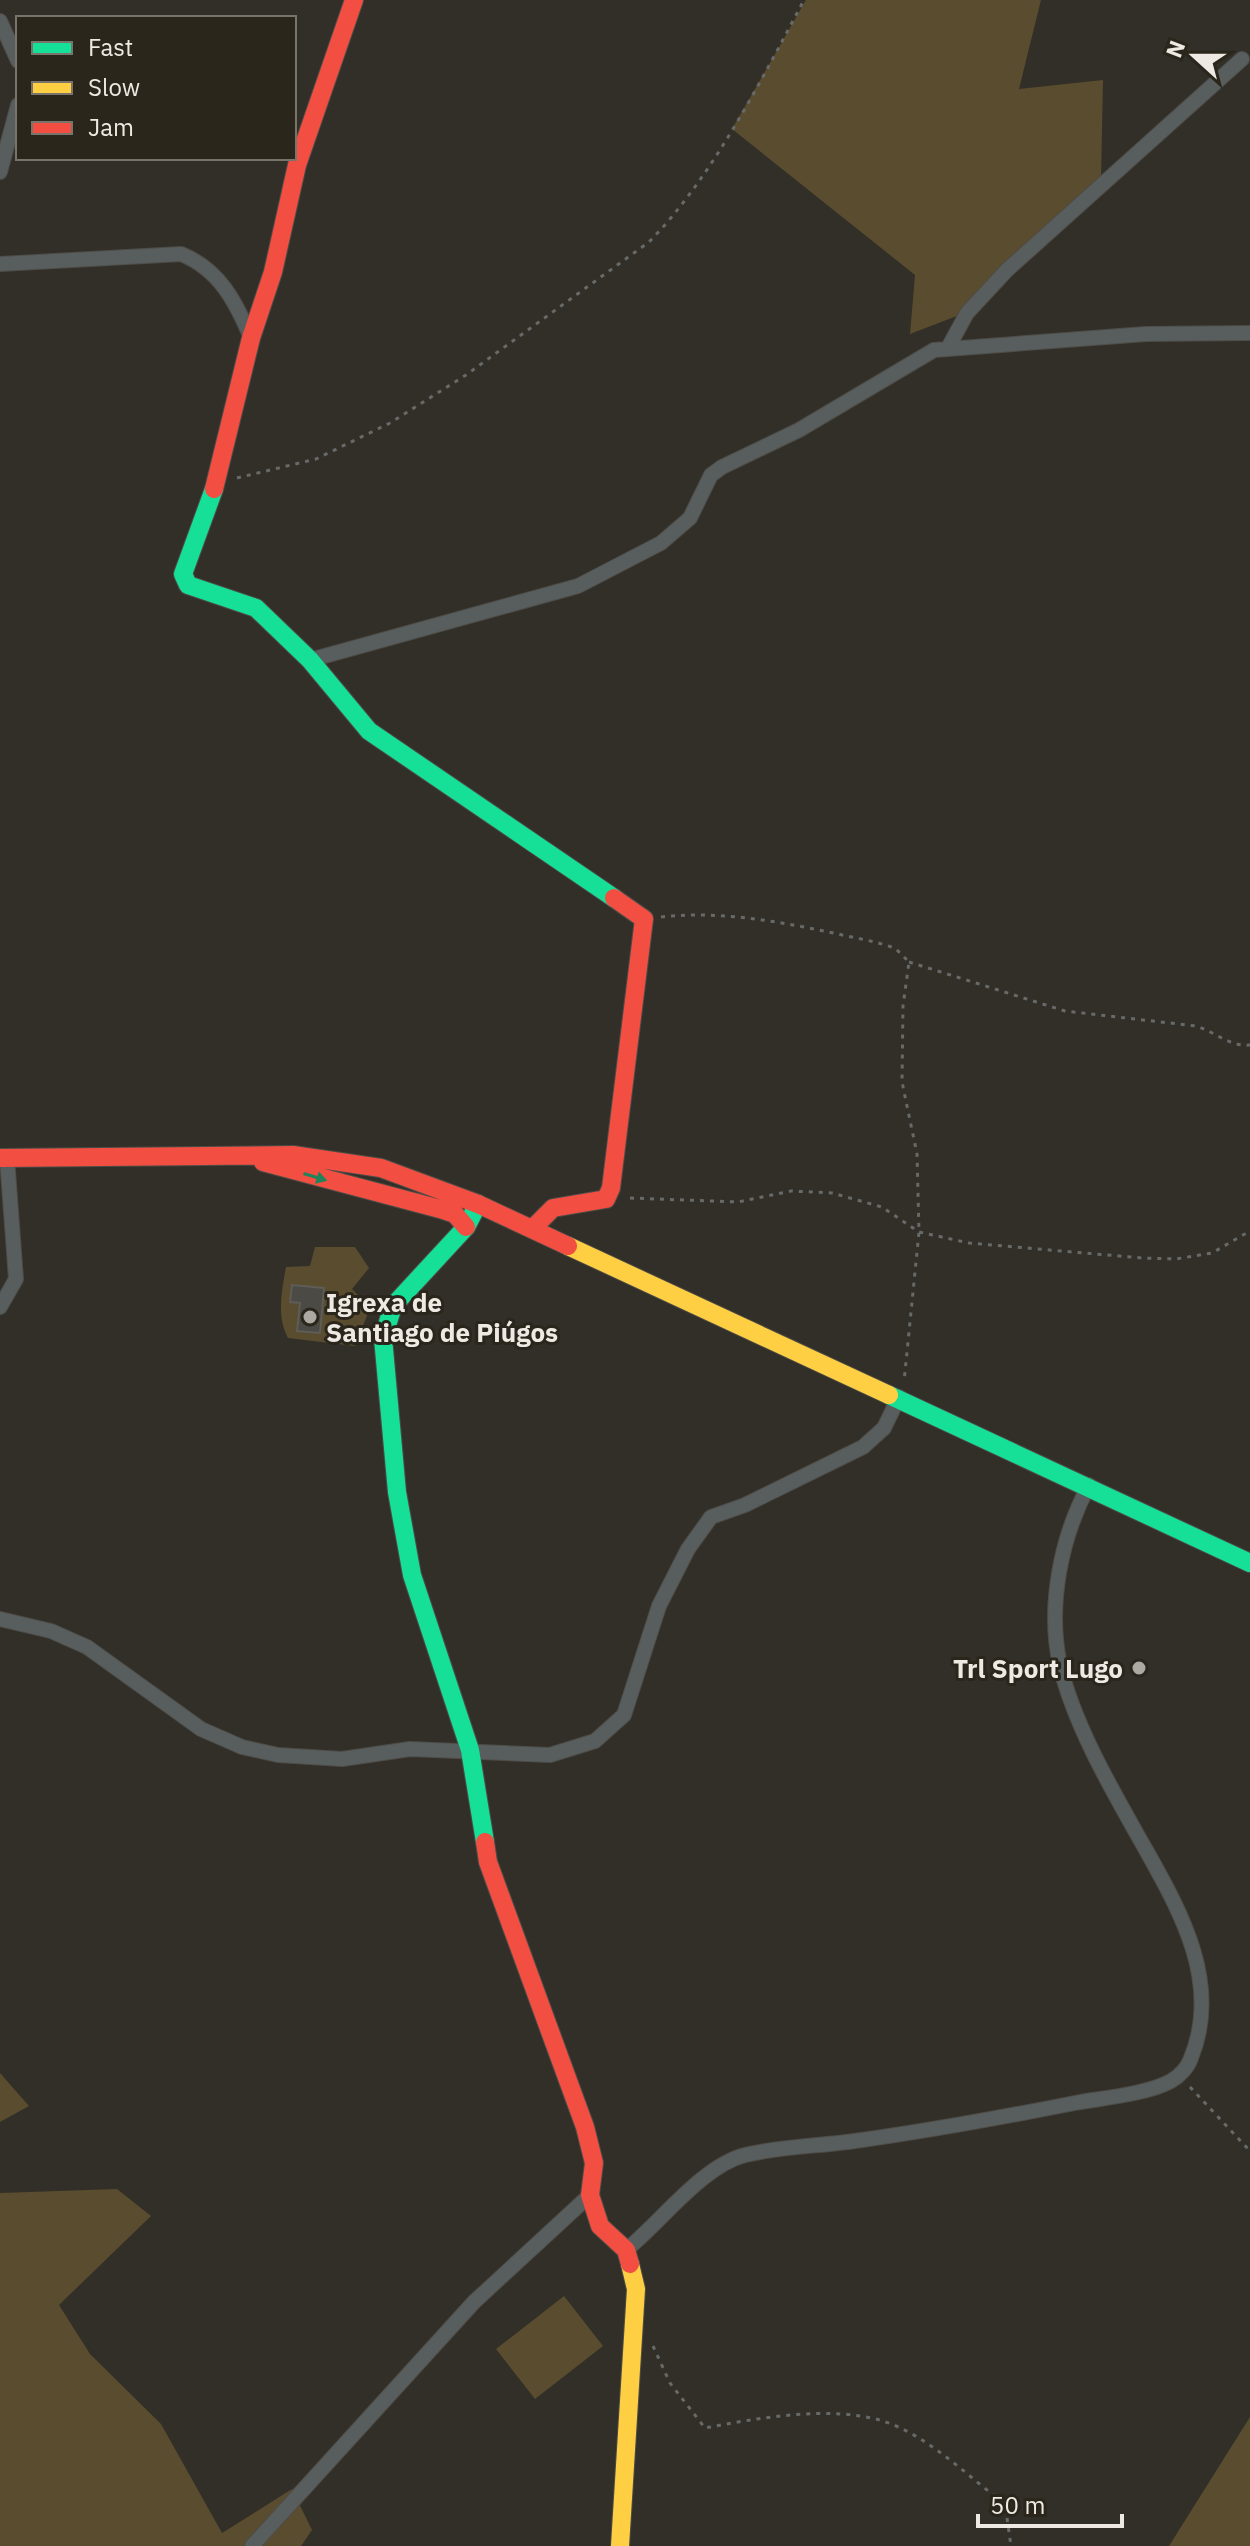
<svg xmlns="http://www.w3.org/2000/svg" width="1250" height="2546" viewBox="0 0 1250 2546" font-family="'IBM Plex Sans',sans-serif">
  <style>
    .green { fill: #5a4c2f }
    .building { fill: #4c4a44; stroke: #5e5c56; stroke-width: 2 }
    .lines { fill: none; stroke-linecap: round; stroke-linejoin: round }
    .street-casing { stroke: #4e4c47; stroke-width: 16 }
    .fast-casing { stroke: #4e4c47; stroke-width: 20 }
    .slow-casing { stroke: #4e4c47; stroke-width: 20 }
    .jam-casing { stroke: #4e4c47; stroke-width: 20 }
    .path { stroke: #676a69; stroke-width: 3; stroke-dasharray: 4 6; stroke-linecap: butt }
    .street { stroke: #585e5e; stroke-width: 14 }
    .fast { stroke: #16e098; stroke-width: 18 }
    .slow { stroke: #ffcf43; stroke-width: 18 }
    .jam { stroke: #f24e42; stroke-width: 18 }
    .oneway { fill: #20835a }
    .poi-dot { fill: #aca9a2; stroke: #2b261b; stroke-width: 3 }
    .labels { text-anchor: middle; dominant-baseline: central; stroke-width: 6; stroke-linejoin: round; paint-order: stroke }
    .poi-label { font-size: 26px; font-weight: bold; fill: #eeeae3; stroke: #2b261b; text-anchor: start }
  </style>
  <rect width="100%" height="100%" fill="#312f28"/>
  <path class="green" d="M806,0H1041L1019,89L1103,80L1101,179L975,309L910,334L915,275L732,129Z
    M315,1247H355L369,1268L352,1289L370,1308L355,1346L288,1338C276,1316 282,1290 286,1267L310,1266Z
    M0,2073L29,2106L0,2122Z
    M117,2189L151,2216L59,2305L90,2354L161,2424L222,2533L292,2489L312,2530L301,2546H0V2193Z
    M564,2296L603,2346L535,2399L496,2349Z
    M1250,2417V2546H1169Z"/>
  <path class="building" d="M292,1285L324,1288L320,1333L297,1331L300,1303L290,1302Z"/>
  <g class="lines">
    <g class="street-casing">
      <path id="street" d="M0,21L18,61
        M0,172L18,105
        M0,264L181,254C219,269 236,302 251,338
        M948,348L967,313L1007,270L1242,59
        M310,660L578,586L661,543L690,518L711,475L722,467L799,430L934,350L1146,334L1250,333
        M0,1307L16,1279L7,1158
        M0,1619L51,1631L87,1647L201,1729L242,1747L278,1755L342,1759L410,1749L550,1755L595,1741L624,1715L659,1606L688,1549L711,1517L745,1505L863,1447L884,1428L899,1397
        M626,2250C661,2222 702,2166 745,2155C782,2146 824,2146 862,2140C933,2130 1004,2117 1075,2103C1102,2098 1148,2094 1171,2081C1180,2076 1188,2067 1191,2058C1221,1984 1182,1914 1146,1850C1115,1795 1074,1726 1060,1665C1047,1606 1061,1537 1089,1485
        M252,2546L474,2302L590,2195"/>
    </g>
    <g class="fast-casing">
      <path id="fast" d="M214,489L183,574L188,585L256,608L310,660L369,731L614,898
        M478,1204L466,1227L393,1306L383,1338L397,1492L412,1575L470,1750L485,1842
        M889,1395L1250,1563"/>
    </g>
    <g class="slow-casing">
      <path id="slow" d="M568,1246L889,1395
        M620,2546L636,2289L630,2264"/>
    </g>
    <g class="jam-casing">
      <path id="jam" d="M214,489L251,338L273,272L297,165L354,0
        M0,1158L293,1155L381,1168L478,1204L568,1246
        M263,1162L440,1209L455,1214L466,1227
        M532,1229L553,1208L606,1199L611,1188L644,919L614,898
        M485,1842L488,1862L585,2127L594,2163L590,2195L600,2226L626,2250L630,2264"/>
    </g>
    <path class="path" d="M237,478L316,459L390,423L466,375L649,242C712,178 762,79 804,0
      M661,917C734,909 804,927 875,942L895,948L909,962L903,1006L902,1082L917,1154L919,1232L904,1382
      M909,962L1065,1011L1196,1026C1216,1032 1229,1047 1250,1045
      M630,1198L738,1202L791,1191L832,1193L882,1207L919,1232L969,1243L1142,1258L1176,1259L1212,1253L1250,1231
      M1190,2087L1250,2151
      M653,2346L670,2383L705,2428C758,2418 830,2405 883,2421C929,2436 967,2476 1005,2504L1011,2546"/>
    <use href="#street" class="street"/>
    <use href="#fast" class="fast"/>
    <use href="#slow" class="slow"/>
    <use href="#jam" class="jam"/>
  </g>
  <defs><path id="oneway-solid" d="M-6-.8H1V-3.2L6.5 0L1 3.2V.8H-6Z" transform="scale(2)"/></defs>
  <use class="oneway" href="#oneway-solid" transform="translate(315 1177) rotate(17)"/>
  <g class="poi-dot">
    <circle cx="310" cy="1317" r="8"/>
    <circle cx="1139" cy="1668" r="8"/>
  </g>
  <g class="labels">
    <g class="poi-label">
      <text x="326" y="1302">Igrexa de<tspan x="326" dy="30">Santiago de Piúgos</tspan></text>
      <text x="1123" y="1668" text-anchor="end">Trl Sport Lugo</text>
    </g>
  </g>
  <rect x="16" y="16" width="280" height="144" fill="#2b261b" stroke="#79746b" stroke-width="2"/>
  <rect x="32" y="42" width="40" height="12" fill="#16e098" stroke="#79746b" stroke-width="2"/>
  <text x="88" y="56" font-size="24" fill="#eeeae3">Fast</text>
  <rect x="32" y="82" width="40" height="12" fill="#ffcf43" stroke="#79746b" stroke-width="2"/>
  <text x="88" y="96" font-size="24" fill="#eeeae3">Slow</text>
  <rect x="32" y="122" width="40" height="12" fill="#f24e42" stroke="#79746b" stroke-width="2"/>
  <text x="88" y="136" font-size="24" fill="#eeeae3">Jam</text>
  <g transform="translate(1194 56) rotate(291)" stroke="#2b261b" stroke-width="6" paint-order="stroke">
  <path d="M0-6L14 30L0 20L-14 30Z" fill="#eeeae3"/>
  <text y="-12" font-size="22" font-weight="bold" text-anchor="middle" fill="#eeeae3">N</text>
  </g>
  <path d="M978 2514v12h144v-12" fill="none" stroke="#eeeae3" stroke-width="4"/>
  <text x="990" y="2514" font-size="24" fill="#eeeae3" stroke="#2b261b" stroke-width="6" paint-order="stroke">50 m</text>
</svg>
